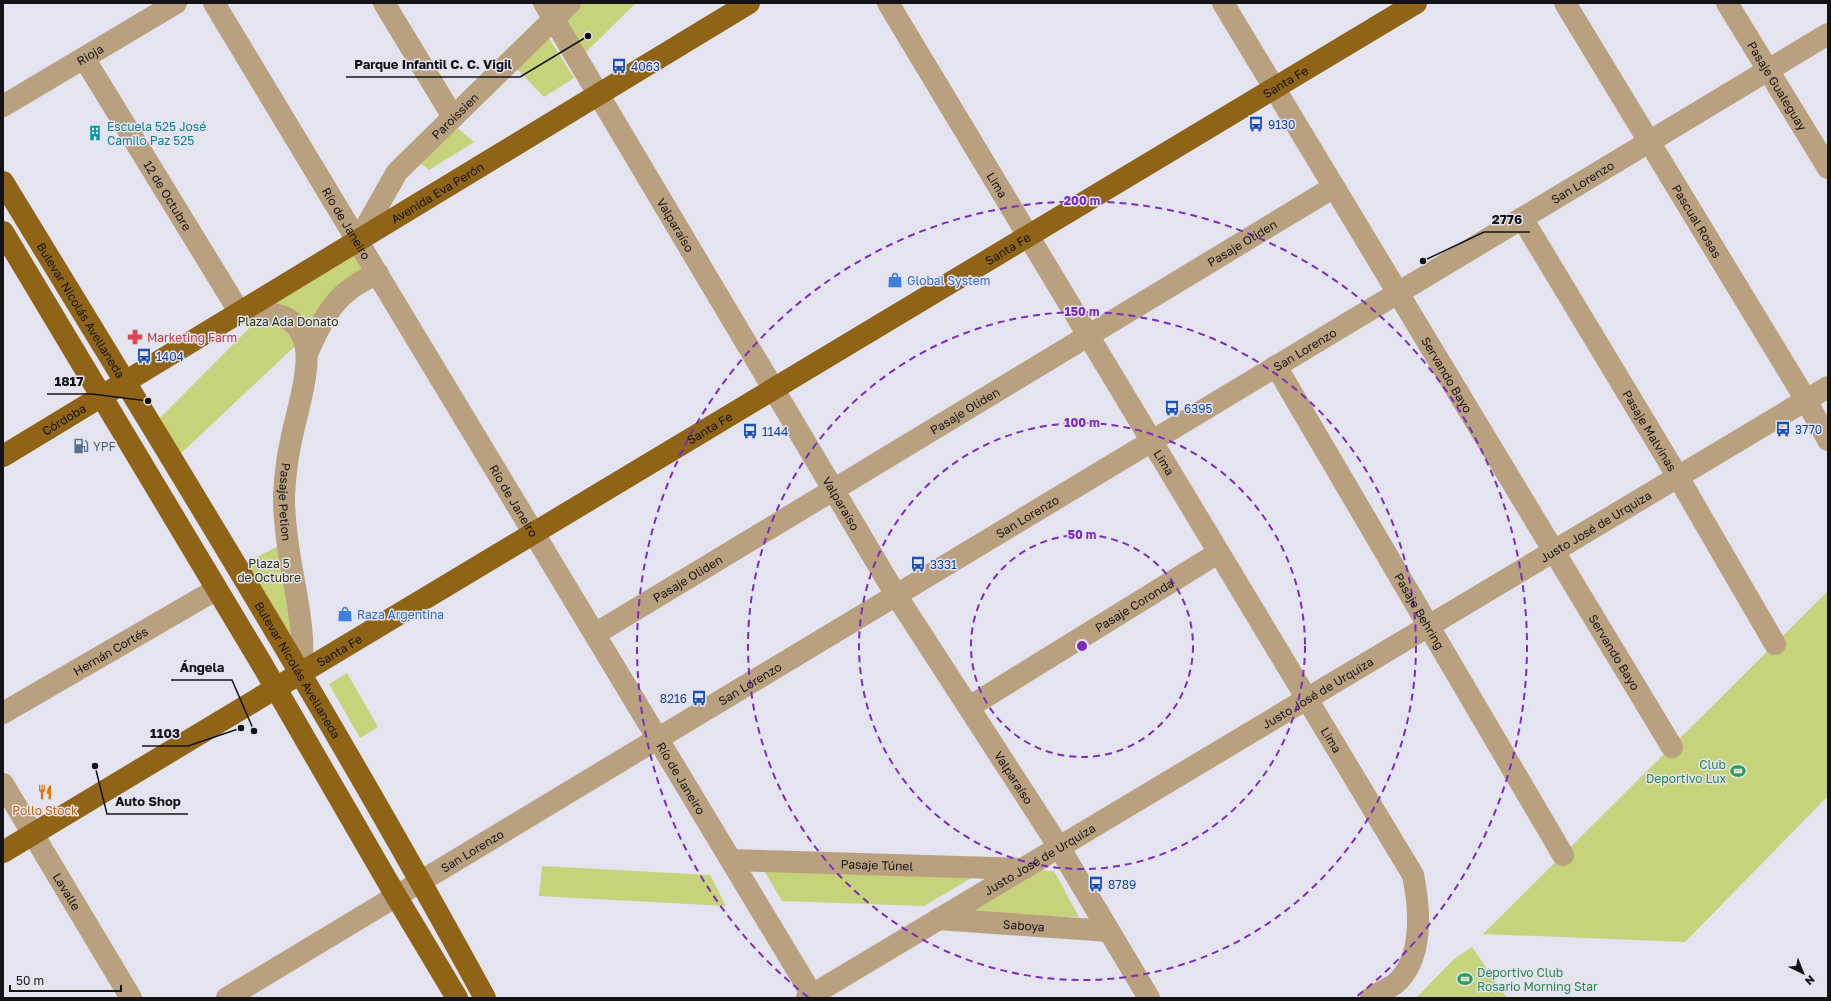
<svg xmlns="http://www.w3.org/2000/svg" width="1831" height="1001" viewBox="0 0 1831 1001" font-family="'Golos Text',sans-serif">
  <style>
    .green { fill: #c6d37a }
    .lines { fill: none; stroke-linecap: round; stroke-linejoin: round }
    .minor { stroke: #b9a07e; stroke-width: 22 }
    .major { stroke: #906417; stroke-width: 22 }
    .ring { fill: none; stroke: #7b2cbf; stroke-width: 2; stroke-dasharray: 7 5 }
    .labels { text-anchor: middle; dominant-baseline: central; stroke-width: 3; stroke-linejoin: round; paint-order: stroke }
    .street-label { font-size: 12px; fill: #131317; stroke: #e4e4f0 }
    .transit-label { font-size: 12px; fill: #164399; stroke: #e4e4f0; text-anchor: start }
    .culture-label { font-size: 12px; fill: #0d838f; stroke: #e4e4f0; text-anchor: start }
    .shop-label { font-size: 12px; fill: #366cbe; stroke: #e4e4f0; text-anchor: start }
    .park-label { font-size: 12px; fill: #2f340b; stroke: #e4e4f0 }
    .health-label { font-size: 12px; fill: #be3a42; stroke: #e4e4f0; text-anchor: start }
    .service-label { font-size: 12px; fill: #4e5e75; stroke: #e4e4f0; text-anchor: start }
    .leisure-label { font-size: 12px; fill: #27864d; stroke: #e4e4f0; text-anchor: end }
    .food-label { font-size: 12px; fill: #c56008; stroke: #e4e4f0 }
    .centre { fill: #7b2cbf; stroke: #e4e4f0; stroke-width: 2 }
    .ring-label { font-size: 12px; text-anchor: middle; font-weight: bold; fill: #7b2cbf; stroke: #e4e4f0; stroke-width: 3; stroke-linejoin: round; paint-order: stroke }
    .leader { fill: none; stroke: #131317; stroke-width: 1.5 }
    .callout-dot { fill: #131317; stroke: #e4e4f0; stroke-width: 1.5 }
    .callout-label { font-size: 13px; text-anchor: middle; font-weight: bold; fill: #131317; stroke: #e4e4f0; stroke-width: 3; stroke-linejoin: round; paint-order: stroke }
  </style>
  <rect width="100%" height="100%" fill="#e4e4f0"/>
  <path class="green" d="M582,3H636L586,52L565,21Z
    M547,35L574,78L544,97L514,66Z
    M454,125L474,142L429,170L417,161Z
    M355,250L368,264L310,332L175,459L154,424L277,300Z
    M282,544L297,652L244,564Z
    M1828,591V796L1685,942L1483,934Z
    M347,673L378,727L360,738L329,684Z
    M542,866L710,875L726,906L539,896Z
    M763,869L978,874L924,906L782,901Z
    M1036,870L1054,871L1079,917L960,913Z
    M1472,947L1507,998H1416L1454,959Z"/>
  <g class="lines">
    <g class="minor">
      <path id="s1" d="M214,3L814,998"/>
      <path d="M384,3L453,117"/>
      <path id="s2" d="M544,3L896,595L1059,847L1149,998"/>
      <path id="s3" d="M888,3L1413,875C1420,909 1424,959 1395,984C1388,989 1378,993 1371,998"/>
      <path id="s4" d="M1223,3L1672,747"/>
      <path id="s5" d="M1565,3L1806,400L1828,440"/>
      <path id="s6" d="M1727,3L1828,168"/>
      <path id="s7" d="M84,58L240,313C266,313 293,309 304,340C313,365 296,414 291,441C287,458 285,478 284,496C284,530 291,565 297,598C301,624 305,648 300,674"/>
      <path id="s8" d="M3,106L176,3"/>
      <path id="s9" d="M1522,218L1678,477L1775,644"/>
      <path id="s10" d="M358,241L397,172L570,3"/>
      <path d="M307,354C323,317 337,289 378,274"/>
      <path id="s11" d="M1276,366L1563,855"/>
      <path id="s12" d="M595,634L1334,187"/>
      <path id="s13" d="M969,707L1218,553"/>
      <path id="s14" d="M3,713L217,589"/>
      <path id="s15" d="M3,784L131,998"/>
      <path id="s16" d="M731,860L1023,869"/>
      <path id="s17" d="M938,919L1109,931"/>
      <path id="s18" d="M227,998L1828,34"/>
      <path id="s19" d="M807,998L1828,387"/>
    </g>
    <g class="major">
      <path id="s20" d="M3,182C168,452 334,721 485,998"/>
      <path d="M3,232L260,661L396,896L457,998"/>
      <path id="s21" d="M3,456L749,3"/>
      <path id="s22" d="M3,852L1416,3"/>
    </g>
  </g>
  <g class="ring">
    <circle cx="1082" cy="646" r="111"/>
    <circle cx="1082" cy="646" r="223"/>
    <circle cx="1082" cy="646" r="334"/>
    <path d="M808 997A445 445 0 1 1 1356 997"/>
  </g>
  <defs>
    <g id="bus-bare" transform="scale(1.2)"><path d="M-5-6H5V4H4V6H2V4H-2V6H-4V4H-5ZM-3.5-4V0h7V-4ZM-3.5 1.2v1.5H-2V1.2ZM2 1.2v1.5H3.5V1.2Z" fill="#1a4fb4" stroke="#e4e4f0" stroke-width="2.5" paint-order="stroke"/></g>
    <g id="building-bare" transform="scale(1.2)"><path d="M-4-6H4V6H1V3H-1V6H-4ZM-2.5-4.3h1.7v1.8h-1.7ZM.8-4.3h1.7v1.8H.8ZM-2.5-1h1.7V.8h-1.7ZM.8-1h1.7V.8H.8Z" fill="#0f9aa8" stroke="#e4e4f0" stroke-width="2.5" paint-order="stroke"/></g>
    <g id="shop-bare" transform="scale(1.2)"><path d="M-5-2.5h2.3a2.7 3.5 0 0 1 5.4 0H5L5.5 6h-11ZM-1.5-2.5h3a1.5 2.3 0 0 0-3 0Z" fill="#3f7fe0" stroke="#e4e4f0" stroke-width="2.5" paint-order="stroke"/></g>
    <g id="pharmacy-bare" transform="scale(1.2)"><path d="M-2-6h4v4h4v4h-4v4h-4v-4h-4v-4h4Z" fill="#e0444e" stroke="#e4e4f0" stroke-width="2.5" paint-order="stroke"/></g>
    <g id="fuel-bare" transform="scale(1.2)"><path d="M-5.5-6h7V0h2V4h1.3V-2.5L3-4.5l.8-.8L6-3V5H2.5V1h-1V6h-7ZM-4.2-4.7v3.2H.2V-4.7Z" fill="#5c6f8a" stroke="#e4e4f0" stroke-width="2.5" paint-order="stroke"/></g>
    <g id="stadium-bare" transform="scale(1.2)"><path d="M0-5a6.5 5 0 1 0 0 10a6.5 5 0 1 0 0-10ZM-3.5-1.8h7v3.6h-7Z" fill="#2e9e5b" stroke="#e4e4f0" stroke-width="2.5" paint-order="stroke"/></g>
    <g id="restaurant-bare" transform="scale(1.2)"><path d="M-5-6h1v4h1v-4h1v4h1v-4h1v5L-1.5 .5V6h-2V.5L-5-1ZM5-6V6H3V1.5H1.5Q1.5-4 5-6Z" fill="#e8710a" stroke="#e4e4f0" stroke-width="2.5" paint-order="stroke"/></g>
  </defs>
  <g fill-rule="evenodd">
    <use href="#bus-bare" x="619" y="66"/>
    <use href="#bus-bare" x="1256" y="124"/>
    <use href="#building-bare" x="95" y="133"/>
    <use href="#shop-bare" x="895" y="280"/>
    <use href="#pharmacy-bare" x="135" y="337"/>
    <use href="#bus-bare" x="144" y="356"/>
    <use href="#bus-bare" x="1172" y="408"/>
    <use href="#bus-bare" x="1783" y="429"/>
    <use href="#bus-bare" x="750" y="431"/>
    <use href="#fuel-bare" x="81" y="446"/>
    <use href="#bus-bare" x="918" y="564"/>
    <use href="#shop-bare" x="345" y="614"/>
    <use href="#bus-bare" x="699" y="698"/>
    <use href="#stadium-bare" x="1738" y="771"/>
    <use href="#restaurant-bare" x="45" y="792"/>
    <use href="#bus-bare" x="1096" y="884"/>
    <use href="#stadium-bare" x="1465" y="979"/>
  </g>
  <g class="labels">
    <g class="street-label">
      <text stroke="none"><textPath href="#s8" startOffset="101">Rioja</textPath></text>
      <text stroke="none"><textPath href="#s22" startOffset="1496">Santa Fe</textPath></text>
      <text stroke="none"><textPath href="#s6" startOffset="97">Pasaje Gualeguay</textPath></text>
      <text stroke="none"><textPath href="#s10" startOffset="160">Paroissien</textPath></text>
      <text stroke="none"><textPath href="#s18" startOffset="1582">San Lorenzo</textPath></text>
      <text stroke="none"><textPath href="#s3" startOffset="212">Lima</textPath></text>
      <text stroke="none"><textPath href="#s21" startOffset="508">Avenida Eva Perón</textPath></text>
      <text stroke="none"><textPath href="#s7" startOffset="161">12 de Octubre</textPath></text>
      <text stroke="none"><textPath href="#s5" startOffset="255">Pascual Rosas</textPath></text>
      <text stroke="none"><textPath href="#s1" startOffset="257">Río de Janeiro</textPath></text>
      <text stroke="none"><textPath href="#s2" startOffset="258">Valparaíso</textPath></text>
      <text stroke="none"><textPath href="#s12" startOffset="756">Pasaje Oliden</textPath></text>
      <text stroke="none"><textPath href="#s22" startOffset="1172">Santa Fe</textPath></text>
      <text stroke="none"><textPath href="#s20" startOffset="150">Bulevar Nicolás Avellaneda</textPath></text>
      <text stroke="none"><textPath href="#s18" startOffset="1258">San Lorenzo</textPath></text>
      <text stroke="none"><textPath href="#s4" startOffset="434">Servando Bayo</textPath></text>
      <text stroke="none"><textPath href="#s12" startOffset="432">Pasaje Oliden</textPath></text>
      <text stroke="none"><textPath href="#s21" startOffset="71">Córdoba</textPath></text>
      <text stroke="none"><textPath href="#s22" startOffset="824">Santa Fe</textPath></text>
      <text stroke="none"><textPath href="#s9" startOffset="248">Pasaje Malvinas</textPath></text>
      <text stroke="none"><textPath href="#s3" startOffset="536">Lima</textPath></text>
      <text stroke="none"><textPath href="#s1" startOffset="581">Río de Janeiro</textPath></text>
      <text stroke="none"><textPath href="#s7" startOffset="539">Pasaje Petion</textPath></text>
      <text stroke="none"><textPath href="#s2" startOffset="582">Valparaíso</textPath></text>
      <text stroke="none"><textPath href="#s18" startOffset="934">San Lorenzo</textPath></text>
      <text stroke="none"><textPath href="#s19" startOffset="919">Justo José de Urquiza</textPath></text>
      <text stroke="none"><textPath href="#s12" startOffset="108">Pasaje Oliden</textPath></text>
      <text stroke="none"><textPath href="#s13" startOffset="194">Pasaje Coronda</textPath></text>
      <text stroke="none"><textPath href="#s11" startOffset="284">Pasaje Behring</textPath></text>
      <text stroke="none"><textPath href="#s22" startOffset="392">Santa Fe</textPath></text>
      <text stroke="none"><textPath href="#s14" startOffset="124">Hernán Cortés</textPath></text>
      <text stroke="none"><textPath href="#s4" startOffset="758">Servando Bayo</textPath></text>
      <text stroke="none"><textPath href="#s20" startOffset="570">Bulevar Nicolás Avellaneda</textPath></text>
      <text stroke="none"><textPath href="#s18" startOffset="610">San Lorenzo</textPath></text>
      <text stroke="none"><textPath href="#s19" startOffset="595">Justo José de Urquiza</textPath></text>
      <text stroke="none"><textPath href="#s3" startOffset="860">Lima</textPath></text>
      <text stroke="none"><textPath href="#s1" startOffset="905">Río de Janeiro</textPath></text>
      <text stroke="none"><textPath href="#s2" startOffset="906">Valparaíso</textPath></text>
      <text stroke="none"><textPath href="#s18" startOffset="286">San Lorenzo</textPath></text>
      <text stroke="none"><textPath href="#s19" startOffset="271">Justo José de Urquiza</textPath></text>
      <text stroke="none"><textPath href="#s16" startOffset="146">Pasaje Túnel</textPath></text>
      <text stroke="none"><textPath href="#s15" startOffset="125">Lavalle</textPath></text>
      <text stroke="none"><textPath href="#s17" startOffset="86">Saboya</textPath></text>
    </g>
    <g class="transit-label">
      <text x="631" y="66">4063</text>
      <text x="1268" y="124">9130</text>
      <text x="156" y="356">1404</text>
      <text x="1184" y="408">6395</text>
      <text x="1795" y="429">3770</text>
      <text x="762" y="431">1144</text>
      <text x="930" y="564">3331</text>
      <text x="687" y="698" text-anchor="end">8216</text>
      <text x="1108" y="884">8789</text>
    </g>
    <g class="culture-label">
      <text x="107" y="126">Escuela 525 José<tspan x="107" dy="14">Camilo Paz 525</tspan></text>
    </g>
    <g class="shop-label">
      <text x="907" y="280">Global System</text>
      <text x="357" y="614">Raza Argentina</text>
    </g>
    <g class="park-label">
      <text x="288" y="321">Plaza Ada Donato</text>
      <text x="269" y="563">Plaza 5<tspan x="269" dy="14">de Octubre</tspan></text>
    </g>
    <g class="health-label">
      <text x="147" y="337">Marketing Farm</text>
    </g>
    <g class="service-label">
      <text x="93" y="446">YPF</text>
    </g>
    <g class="leisure-label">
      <text x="1726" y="764">Club<tspan x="1726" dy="14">Deportivo Lux</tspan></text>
      <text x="1477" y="972" text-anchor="start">Deportivo Club<tspan x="1477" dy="14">Rosario Morning Star</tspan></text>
    </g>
    <g class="food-label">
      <text x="45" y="810">Pollo Stock</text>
    </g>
  </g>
  <circle cx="1082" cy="646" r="6" class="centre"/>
  <g class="ring-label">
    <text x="1082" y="205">200 m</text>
    <text x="1082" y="316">150 m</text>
    <text x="1082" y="427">100 m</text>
    <text x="1082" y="539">50 m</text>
  </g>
  <path class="leader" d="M588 36L520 77H346M1423 261L1484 232H1530M148 401L92 394H47M254 731L232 680H171M241 728L188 746H142M95 766L107 814H188"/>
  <g class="callout-dot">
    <circle cx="588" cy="36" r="4"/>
    <circle cx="1423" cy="261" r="4"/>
    <circle cx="148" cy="401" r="4"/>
    <circle cx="254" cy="731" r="4"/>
    <circle cx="241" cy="728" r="4"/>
    <circle cx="95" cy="766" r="4"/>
  </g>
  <g class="callout-label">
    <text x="433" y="69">Parque Infantil C. C. Vigil</text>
    <text x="1507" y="224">2776</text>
    <text x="69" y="386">1817</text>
    <text x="202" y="672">Ángela</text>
    <text x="165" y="738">1103</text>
    <text x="148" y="806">Auto Shop</text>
  </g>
  <rect width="1831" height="1001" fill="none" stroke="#131317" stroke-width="8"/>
  <g transform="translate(1803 973) rotate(137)" stroke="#e4e4f0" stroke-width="3" paint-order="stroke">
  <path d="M0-3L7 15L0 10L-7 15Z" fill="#131317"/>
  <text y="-6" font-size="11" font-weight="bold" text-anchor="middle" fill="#131317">N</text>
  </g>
  <path d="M10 985v6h111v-6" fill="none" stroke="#131317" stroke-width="2"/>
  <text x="16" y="985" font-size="12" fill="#131317" stroke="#e4e4f0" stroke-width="3" paint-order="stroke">50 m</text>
</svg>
